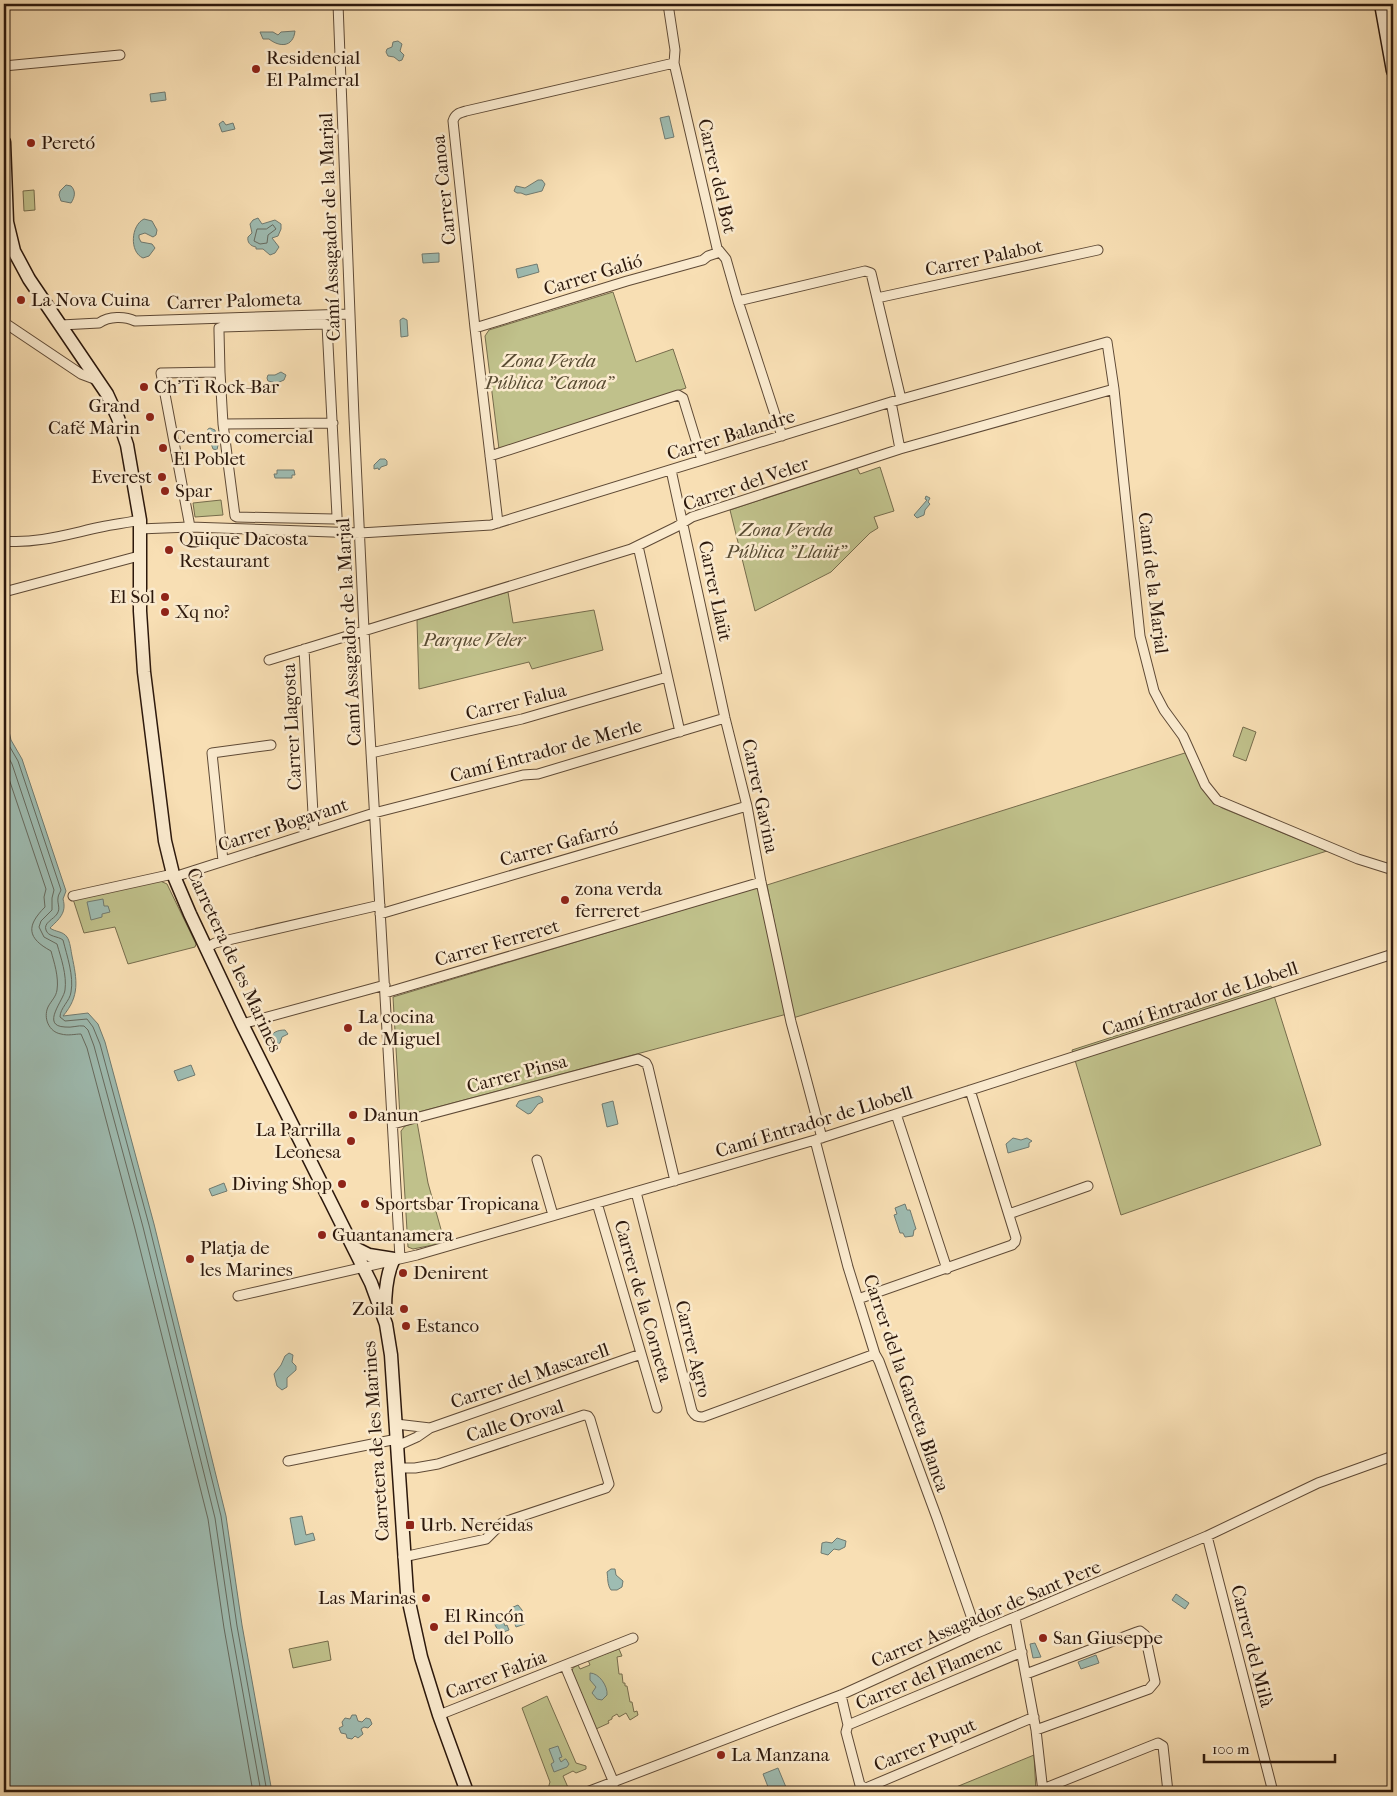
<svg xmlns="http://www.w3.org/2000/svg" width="1397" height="1796" viewBox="0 0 1397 1796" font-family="'IM FELL French Canon',serif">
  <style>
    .green { fill: #c0c18b; stroke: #766c4c }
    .water { fill: #9ebcb2; stroke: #707a70 }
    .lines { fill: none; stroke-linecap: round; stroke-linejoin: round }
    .shore { stroke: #656a5f; stroke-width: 1 }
    .street-casing { stroke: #5f4a36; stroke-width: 11 }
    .secondary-casing { stroke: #2c180c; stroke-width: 15 }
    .street { stroke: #faeace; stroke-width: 9 }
    .secondary { stroke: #faeace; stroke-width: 12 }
    .poi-dot { fill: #8f2418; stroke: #faeace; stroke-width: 2 }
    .labels { text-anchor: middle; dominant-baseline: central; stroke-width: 5; stroke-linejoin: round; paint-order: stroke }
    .poi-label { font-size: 19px; fill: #2c180c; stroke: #faeace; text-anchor: start }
    .street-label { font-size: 19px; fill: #2c180c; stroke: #faeace }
    .park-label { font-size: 19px; font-style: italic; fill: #584b32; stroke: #faeace }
  </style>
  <rect width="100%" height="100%" fill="#f8dfb4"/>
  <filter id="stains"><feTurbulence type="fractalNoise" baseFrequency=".004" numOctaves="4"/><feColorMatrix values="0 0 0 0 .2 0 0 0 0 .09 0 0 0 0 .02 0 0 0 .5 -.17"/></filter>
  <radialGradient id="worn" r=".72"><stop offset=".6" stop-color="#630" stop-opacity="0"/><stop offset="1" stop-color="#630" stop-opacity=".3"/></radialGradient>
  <path class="green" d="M34,190L35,210L24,211L23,191Z
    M613,292L636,362L673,349L686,388L499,449L485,336L489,330Z
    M880,467L894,511L874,517L878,528L870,533L831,572L755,611L730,510L857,468L860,474Z
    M221,500L223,515L195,517L193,503Z
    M508,592L513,623L594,610L603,650L532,669L529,662L419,689L417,620Z
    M1243,727L1256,732L1246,761L1233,756Z
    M1188,752C1196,774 1201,794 1222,808L1327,851L793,1018L767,885Z
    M158,880L167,884L196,944L195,947L128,964L115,927L84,933L73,899Z
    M759,887L787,1014L400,1117L393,997Z
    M1271,986L1321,1145L1121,1215L1072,1050Z
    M417,1122L428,1183L444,1240L443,1243L413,1249L408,1247L401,1131L405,1126Z
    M328,1641L331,1660L293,1668L289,1649Z
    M619,1649L622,1656L617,1657L619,1674H622L623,1683H625V1686H627L630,1702H632L634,1712L637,1711L638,1715L630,1720L626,1713L619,1717L617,1714L612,1717V1719L608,1721L609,1723L596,1729L572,1671L573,1668L578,1665L580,1669L590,1665L588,1660Z
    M547,1696L576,1763L586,1766V1769L576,1773L573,1771L563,1776L570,1792H547L550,1782L522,1708Z
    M1034,1755L1036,1792H944Z"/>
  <path class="water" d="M295,31C293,48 279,47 269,39H263L260,32H273L278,35L281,32Z
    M398,41L402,44L400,51L404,55L402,60L399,61L394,57L388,56L386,52L387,49L392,47L393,42Z
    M165,92L166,100L151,102L150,94Z
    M669,116L674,137L665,139L660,118Z
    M223,121L226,125L233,123L235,129L222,132L219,124Z
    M538,180H542L545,184L542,191L526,195L521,193H517L514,191L516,186L525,188Z
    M66,185L71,186C76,191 75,197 71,203L61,201L59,195L60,191Z
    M258,218L262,224L275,220L281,224V229L278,236L272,238L279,247L275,253L270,255L263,249H256V247C250,246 247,242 248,237L252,233L250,224L253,220Z
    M144,219L152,221L157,230L156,235L153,237L145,233L139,235V238L141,242L152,244L155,248L149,256L143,258C129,252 131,225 144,219Z
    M439,253V262L423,263L422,254Z
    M537,264L539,272L518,278L516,269Z
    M403,318L407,320L408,336L401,337L400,320Z
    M281,372L286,375L284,380L277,383L268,381L267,378L268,375H275Z
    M210,428L215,430L218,445L217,450L213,449L207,433L208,429Z
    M380,459H385L387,461V465L381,467L379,470L378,468L374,469V465Z
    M277,470H294L295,475H292V478H275L274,474H277Z
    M926,496L930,498L928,502L930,504L925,510L924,515L917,518L914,515L927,500L925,499Z
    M4,711L11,740L22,759L66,891L63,899C67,913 59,919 50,928C55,932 63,931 67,937C70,941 71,951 72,956C77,980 80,996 63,1016L88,1013L98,1024L105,1042L154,1224L226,1516L242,1625L272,1792H4Z
    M103,899L104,906H108L110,912L102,914V917L91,920L87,902Z
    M285,1030L288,1034L282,1037L280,1043L275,1045L271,1044L270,1040C271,1032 278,1030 285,1030Z
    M191,1065L195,1075L178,1081L174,1071Z
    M539,1096L542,1098L543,1102L538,1104L531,1113L528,1114L516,1106L519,1101Z
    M613,1101L618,1124L607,1127L602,1104Z
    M1013,1138L1021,1140L1027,1138L1032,1141L1029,1143V1147L1008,1153L1006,1144Z
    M224,1183L227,1191L212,1196L209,1189Z
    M905,1204L907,1210H910L916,1229L914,1230L913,1236L905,1237L903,1233H900L894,1215L897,1214L895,1208Z
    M289,1353L293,1355L292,1362L296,1366V1370L287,1378V1387L282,1390L277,1386L274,1374L281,1365L285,1356Z
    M302,1516L306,1535L313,1533L315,1540L295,1545L290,1518Z
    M837,1538L846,1541L845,1547L839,1550L834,1549L828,1555L821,1553L822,1543L826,1542L832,1543Z
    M611,1569H615L616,1575L623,1581L622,1587L617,1590H611C607,1585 608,1577 607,1572Z
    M1176,1594L1189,1603L1185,1609L1172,1600Z
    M518,1605L522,1610L525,1622V1624L516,1627L514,1622L517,1621L511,1608Z
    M500,1613L505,1626L507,1625L509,1630L501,1633C496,1628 493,1623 494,1616Z
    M1035,1643L1041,1657L1033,1658L1030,1644Z
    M1096,1655L1099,1663L1081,1669L1078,1662Z
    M590,1673C599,1673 608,1686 607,1695L602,1700L597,1699L592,1693L596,1687L590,1680Z
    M352,1715H356L358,1721L362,1722L366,1718L370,1719L372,1724L368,1728L364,1727L361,1729L363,1734L358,1738L355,1736L352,1739L347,1738L346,1734L341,1733L339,1728L343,1726L342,1722L345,1718L350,1719Z
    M558,1746L562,1757L559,1758L561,1762L565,1759H566L569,1764L567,1767L554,1772L551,1764L554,1762L549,1749Z
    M778,1768L788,1792H770L763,1774Z"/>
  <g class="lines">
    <path class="shore" d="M273,225L276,229L268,235L267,243L260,244L254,241L257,229H266Z
      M4,728L7,742L18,761L61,890C60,893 58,895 58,898C57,904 61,908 57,914C54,919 43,923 46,930C48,937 58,936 63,940C67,956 74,976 71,992C70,1001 60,1008 60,1017L65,1021L87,1019L93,1027L100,1044L149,1225L221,1516L237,1626L267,1792
      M4,749L12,764L54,890L52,898V910L41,921L39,927L44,937L57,944C61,958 67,975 65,990C64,1000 40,1026 65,1027C72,1028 78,1025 84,1026L88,1030L94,1046L143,1227L215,1518L231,1627L261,1792
      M4,764L46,889L44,897L45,907C26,926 27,938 51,951C54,962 59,977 57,990C56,997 51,1001 48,1007C43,1018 49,1032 61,1034C68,1036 75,1034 81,1034L87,1048L135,1229L208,1519L224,1628L253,1792"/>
    <g class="street-casing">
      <path id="street" d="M338,4L354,418L364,630L400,1258
        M668,4L675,50L674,63L717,248L726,259L738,301L782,436
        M4,66L120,55
        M6,235L5,323L81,374L97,380
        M877,298L1098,250
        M738,301L865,271L871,273L901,399
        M61,325L99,323C109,316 125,316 135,321L350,314
        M475,328L627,281L703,260L708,256L720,252
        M891,402L900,449
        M223,424L333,423
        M490,456L678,395L683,398L702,460
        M671,470L725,718L747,806L761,882L791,1022L822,1138
        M498,523L475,328L453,121C455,114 459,113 466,111L674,63
        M190,527L161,373L220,372L223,424L235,516L237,517L334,519L337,518V516L327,325L325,324L222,327L219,328V331L220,372
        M139,529L190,527L360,533L491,525L891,402L1107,342L1114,389L1140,636L1154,691L1164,710L1183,736L1205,785L1217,800L1358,859L1393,870
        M4,541C37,544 68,534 101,527C114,524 127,523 140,520
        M638,546L680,732
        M4,592L139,556
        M304,649L314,832
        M269,660L631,549L676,527L692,517L900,449L1114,389
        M371,753L522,719L667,677
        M223,861L212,753L271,745
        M174,877L374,813L523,775L538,774L725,718
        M73,896L173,874
        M380,914L747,806
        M206,948L215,943L380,905
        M385,993L761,882
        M242,1024L385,985
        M896,1114L947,1269
        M393,1124L638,1059L646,1063L648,1067L675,1181
        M815,1140L848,1267L875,1354L879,1361L937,1518L977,1633
        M537,1160L553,1215
        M636,1192L692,1411C695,1416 697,1417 703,1417L875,1354
        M597,1203L657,1408
        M1009,1214L1088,1186
        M238,1296L417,1255L815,1140L1393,954
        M858,1299L1012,1245L1015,1242L1016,1238L970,1090
        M396,1424L430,1428
        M397,1446L417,1437L430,1428L641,1354
        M288,1461L397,1439
        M399,1468H415L438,1464L584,1415L588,1416L590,1419L609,1484L606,1488L507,1521L502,1523L486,1539L403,1557
        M1207,1536L1273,1792
        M1015,1618L1036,1730L1043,1792
        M565,1666L614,1783
        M1026,1674L1137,1632L1140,1631L1145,1635L1155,1682L1149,1689L1036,1730
        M841,1695L848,1725L846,1732L860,1785L866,1788L1034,1717
        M439,1715L633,1638
        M848,1725L1022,1652
        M1043,1789L1158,1743L1163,1746L1168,1792
        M587,1792L841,1695L977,1633L1207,1536L1318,1483L1393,1456"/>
    </g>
    <g class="secondary-casing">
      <path id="secondary" d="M1381,4L1393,71
        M4,142L7,222L14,251L29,279L107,394L118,418L127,445L140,520V611L144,672L165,841L173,874L190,914L242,1024L371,1283L386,1324L391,1355L407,1593L421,1657L439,1715L467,1792
        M353,1247L369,1255L394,1259C386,1274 385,1295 385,1311"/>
    </g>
    <use href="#street" class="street"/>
    <use href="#secondary" class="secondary"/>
  </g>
  <g class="poi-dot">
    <circle cx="256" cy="69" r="5"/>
    <circle cx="31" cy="143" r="5"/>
    <circle cx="21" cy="300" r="5"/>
    <circle cx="144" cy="387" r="5"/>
    <circle cx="150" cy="417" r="5"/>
    <circle cx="163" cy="448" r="5"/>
    <circle cx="162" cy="477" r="5"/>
    <circle cx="165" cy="491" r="5"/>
    <circle cx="169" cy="550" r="5"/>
    <circle cx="165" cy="597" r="5"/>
    <circle cx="165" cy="612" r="5"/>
    <circle cx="565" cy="900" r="5"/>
    <circle cx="348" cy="1028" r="5"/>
    <circle cx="353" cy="1115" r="5"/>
    <circle cx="351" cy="1141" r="5"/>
    <circle cx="342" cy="1184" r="5"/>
    <circle cx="365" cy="1204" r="5"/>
    <circle cx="322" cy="1235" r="5"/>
    <circle cx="190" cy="1259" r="5"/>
    <circle cx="403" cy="1273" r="5"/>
    <circle cx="404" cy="1309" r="5"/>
    <circle cx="406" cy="1326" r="5"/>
    <rect x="405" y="1520" width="10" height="10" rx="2.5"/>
    <circle cx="426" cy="1598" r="5"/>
    <circle cx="434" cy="1627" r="5"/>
    <circle cx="1043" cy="1638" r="5"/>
    <circle cx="721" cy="1755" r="5"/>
  </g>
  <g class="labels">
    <g class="poi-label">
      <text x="266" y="58">Residencial<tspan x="266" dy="22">El Palmeral</tspan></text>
      <text x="41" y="143">Peretó</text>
      <text x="31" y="300">La Nova Cuina</text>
      <text x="154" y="387">Ch'Ti Rock-Bar</text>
      <text x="140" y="406" text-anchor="end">Grand<tspan x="140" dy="22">Café Marin</tspan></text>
      <text x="173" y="437">Centro comercial<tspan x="173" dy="22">El Poblet</tspan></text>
      <text x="152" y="477" text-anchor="end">Everest</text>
      <text x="175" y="491">Spar</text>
      <text x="179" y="539">Quique Dacosta<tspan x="179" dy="22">Restaurant</tspan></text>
      <text x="155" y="597" text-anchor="end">El Sol</text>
      <text x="175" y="612">Xq no?</text>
      <text x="575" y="889">zona verda<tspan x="575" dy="22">ferreret</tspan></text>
      <text x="358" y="1017">La cocina<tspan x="358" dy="22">de Miguel</tspan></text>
      <text x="363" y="1115">Danun</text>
      <text x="341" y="1130" text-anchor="end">La Parrilla<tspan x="341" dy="22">Leonesa</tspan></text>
      <text x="332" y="1184" text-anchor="end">Diving Shop</text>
      <text x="375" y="1204">Sportsbar Tropicana</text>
      <text x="332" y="1235">Guantanamera</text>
      <text x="200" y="1248">Platja de<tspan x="200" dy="22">les Marines</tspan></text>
      <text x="413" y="1273">Denirent</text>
      <text x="394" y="1309" text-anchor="end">Zoila</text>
      <text x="416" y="1326">Estanco</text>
      <text x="420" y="1525">Urb. Nereidas</text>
      <text x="416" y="1598" text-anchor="end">Las Marinas</text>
      <text x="444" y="1616">El Rincón<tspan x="444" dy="22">del Pollo</tspan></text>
      <text x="1053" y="1638">San Giuseppe</text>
      <text x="731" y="1755">La Manzana</text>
    </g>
    <g class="street-label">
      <text transform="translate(717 176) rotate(77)">Carrer del Bot</text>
      <text transform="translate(444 190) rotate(-96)">Carrer Canoa</text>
      <text transform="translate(330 227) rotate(-92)">Camí Assagador de la Marjal</text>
      <text transform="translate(984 258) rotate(-12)">Carrer Palabot</text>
      <text transform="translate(593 275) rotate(-17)">Carrer Galió</text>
      <text transform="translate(234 301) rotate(-2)">Carrer Palometa</text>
      <text transform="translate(731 435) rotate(-17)">Carrer Balandre</text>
      <text transform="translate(746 484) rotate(-19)">Carrer del Veler</text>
      <text transform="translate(1153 583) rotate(83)">Camí de la Marjal</text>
      <text transform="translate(715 591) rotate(78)">Carrer Llaüt</text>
      <text transform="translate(349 632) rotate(-93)">Camí Assagador de la Marjal</text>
      <text transform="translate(516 702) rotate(-14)">Carrer Falua</text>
      <text transform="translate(292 727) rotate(-93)">Carrer Llagosta</text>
      <text transform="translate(546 751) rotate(-15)">Camí Entrador de Merle</text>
      <text transform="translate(760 796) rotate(78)">Carrer Gavina</text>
      <text transform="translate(283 825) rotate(-18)">Carrer Bogavant</text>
      <text transform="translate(559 844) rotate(-16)">Carrer Gafarró</text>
      <text transform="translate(497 943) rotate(-16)">Carrer Ferreret</text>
      <text transform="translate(234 960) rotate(65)">Carretera de les Marines</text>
      <text transform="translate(1200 999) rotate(-18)">Camí Entrador de Llobell</text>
      <text transform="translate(517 1074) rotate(-15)">Carrer Pinsa</text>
      <text transform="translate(814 1122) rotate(-17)">Camí Entrador de Llobell</text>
      <text transform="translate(643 1301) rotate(74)">Carrer de la Corneta</text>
      <text transform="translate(693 1349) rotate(76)">Carrer Agro</text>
      <text transform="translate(530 1376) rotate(-19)">Carrer del Mascarell</text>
      <text transform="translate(906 1383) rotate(71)">Carrer del la Garceta Blanca</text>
      <text transform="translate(515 1421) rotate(-18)">Calle Oroval</text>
      <text transform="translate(376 1441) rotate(-94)">Carretera de les Marines</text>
      <text transform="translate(986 1614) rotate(-23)">Carrer Assagador de Sant Pere</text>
      <text transform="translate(1252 1646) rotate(76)">Carrer del Milà</text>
      <text transform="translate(929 1674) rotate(-23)">Carrer del Flamenc</text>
      <text transform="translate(496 1675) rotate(-21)">Carrer Falzia</text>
      <text transform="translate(925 1745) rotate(-23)">Carrer Puput</text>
    </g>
    <g class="park-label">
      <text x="549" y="361">Zona Verda<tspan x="549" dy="22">Pública "Canoa"</tspan></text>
      <text x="786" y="530">Zona Verda<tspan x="786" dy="22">Pública "Llaüt"</tspan></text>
      <text x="474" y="640">Parque Veler</text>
    </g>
  </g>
  <rect width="1397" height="1796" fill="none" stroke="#f8dfb4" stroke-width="20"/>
  <rect x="5" y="5" width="1387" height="1786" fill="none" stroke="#2c180c" stroke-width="2.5"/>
  <rect x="10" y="10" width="1377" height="1776" fill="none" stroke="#2c180c"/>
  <path d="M1204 1754v8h131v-8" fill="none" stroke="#2c180c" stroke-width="2.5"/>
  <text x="1212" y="1754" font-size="15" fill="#2c180c" stroke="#faeace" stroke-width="4" paint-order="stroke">100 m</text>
  <rect width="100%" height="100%" filter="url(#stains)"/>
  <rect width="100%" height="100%" fill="url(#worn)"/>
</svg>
